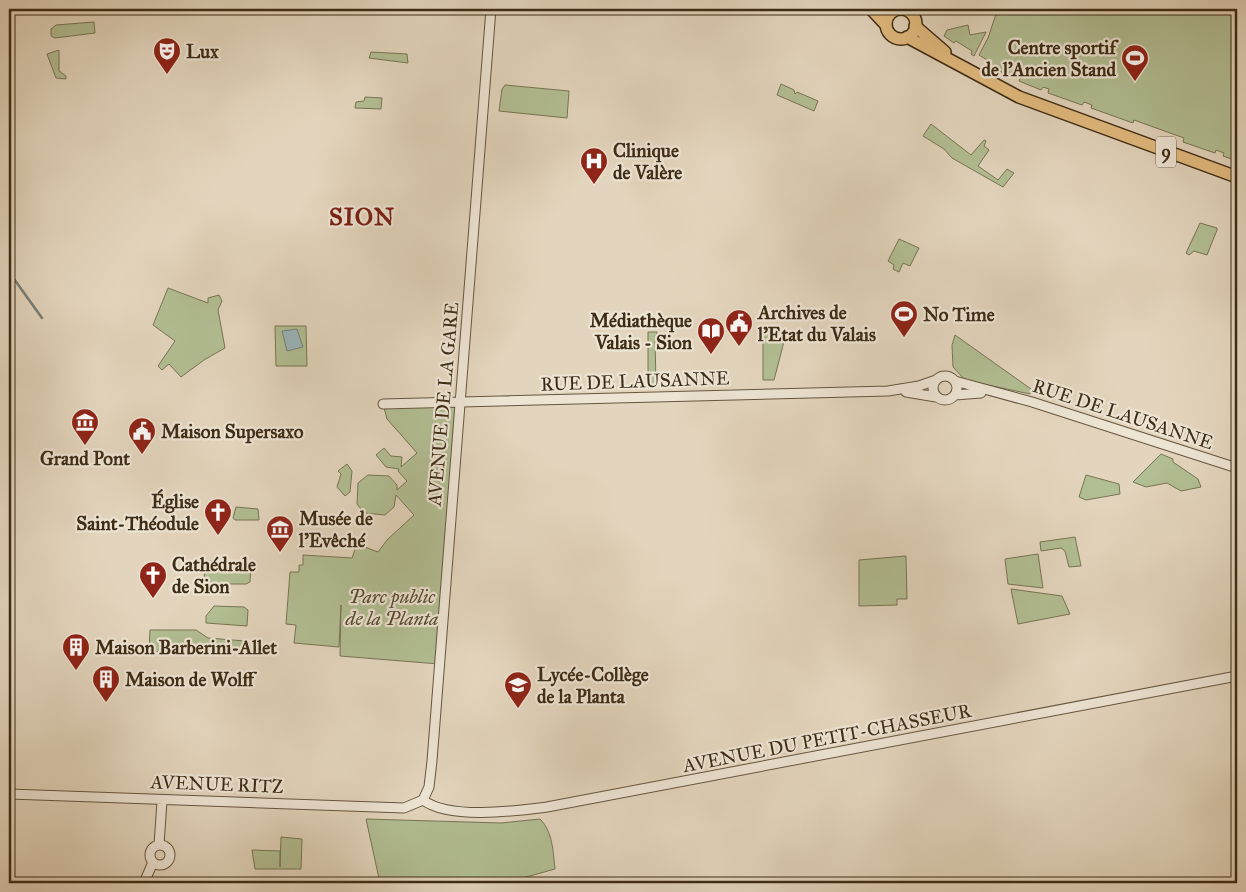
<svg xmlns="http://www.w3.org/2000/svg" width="1246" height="892" viewBox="0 0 1246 892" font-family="'IM FELL Great Primer',serif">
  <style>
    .green { fill: #b2be93; stroke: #787554 }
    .water { fill: #99b6bb; stroke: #747f79 }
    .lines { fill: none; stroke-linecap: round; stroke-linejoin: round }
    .stream { stroke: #747f79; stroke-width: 2.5 }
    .tertiary-casing { stroke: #66563f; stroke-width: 11 }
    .primary-casing { stroke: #3d2c15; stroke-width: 14 }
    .tertiary { stroke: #ede4d4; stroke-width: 9 }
    .primary { stroke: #e2ba7e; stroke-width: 11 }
    .labels { text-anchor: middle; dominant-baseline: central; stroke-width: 4.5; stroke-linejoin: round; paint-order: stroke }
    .shield { fill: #ede4d4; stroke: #72634e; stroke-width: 1 }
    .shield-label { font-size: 18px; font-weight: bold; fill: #3d2c15 }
    .poi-label { font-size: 19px; font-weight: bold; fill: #3d2c15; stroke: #ede4d4; text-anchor: start }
    .street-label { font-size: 19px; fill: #3d2c15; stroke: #ede4d4 }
    .park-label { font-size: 19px; font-style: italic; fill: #54492e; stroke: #ede4d4 }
    .district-label { font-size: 24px; font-weight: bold; letter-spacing: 1px; fill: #7a1f14; stroke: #ede4d4 }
  </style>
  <rect width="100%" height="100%" fill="#e3d5bd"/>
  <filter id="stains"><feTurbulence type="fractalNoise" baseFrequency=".004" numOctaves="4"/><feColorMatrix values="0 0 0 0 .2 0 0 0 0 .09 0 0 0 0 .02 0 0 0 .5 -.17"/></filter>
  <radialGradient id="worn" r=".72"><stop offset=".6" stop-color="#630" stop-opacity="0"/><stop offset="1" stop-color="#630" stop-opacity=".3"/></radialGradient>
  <path class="green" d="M1000,9H1237V161L1223,156L1224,153L1216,150L1215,153L1183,142L1184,138L1134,120L1133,123L1091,108L1092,105L1084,102L1082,105L1048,93L1049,89L1043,87L1041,90L1019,81L1021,77L1013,74L1011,77L990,66L992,63L979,55L988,38L997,11Z
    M94,22L95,33L55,38L51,36V29L56,25Z
    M968,25L970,35L986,32L974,56L971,54L972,51L956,41L954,43L944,36L947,30Z
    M59,50V71L66,76V79L56,78L47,54Z
    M371,52L407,54L408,63L369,58Z
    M781,84L794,90L795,94L797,92L818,101L814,111L777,95Z
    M505,85L569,91L567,118L499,111L502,89Z
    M365,97L382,98L381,109L355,108L356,102L364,101Z
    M931,124L971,155L984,140L986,141L984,146L989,150L978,166L998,180L1007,169L1014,173L1003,187L952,158L944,149L923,136Z
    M1200,223L1217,228V230L1207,255L1194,251L1189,255L1186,253Z
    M899,239L919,248L910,266L903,263L899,272L893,269L894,265L888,261Z
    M168,288L208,303V298L219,295L222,301L218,310L225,348L204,360L181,377L169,364L162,370L158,366L175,341L153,325Z
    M275,326H306L307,366H276Z
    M787,330L774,380H763V331Z
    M648,332H657V336H655L656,387L648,388Z
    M955,335L1031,389L1030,394L965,380L953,367L952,345Z
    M383,404H461L439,664L340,656L341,605L339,647L294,643L296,625L286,624L290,572H299V565H303V555L352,558L357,544L378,552L387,540L414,515L396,495L394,507L385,515L364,513L357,504L358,483L368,475L389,476L397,485V490L407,481L398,471L399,469L386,467L376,455L384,448L391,456L402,457L401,467L417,453L387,419Z
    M1161,454L1173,459V462L1198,479L1201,487L1181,491L1167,483L1146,487L1133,482Z
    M347,464L352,471L350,492L345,496L337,487L341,474L338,471Z
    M1086,475L1119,484L1120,494L1086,500L1079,497Z
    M236,507L258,509L259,520H235L233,518Z
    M1075,537L1081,566L1069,567L1065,551L1061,548L1041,551L1040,542Z
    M1038,554L1043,588L1008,584L1005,559Z
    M906,556L907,599H897V605L859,606V560Z
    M205,561L248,562L251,565L250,582L246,584H204Z
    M1011,589L1062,596L1070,614L1018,624Z
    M214,606L244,607L248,610L247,626L206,623V616Z
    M150,630H196L208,638L245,641V645L242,649L149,652Z
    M366,819L501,823L540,819C553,832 553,852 555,869L505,883H380Z
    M281,837L302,839L301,869H255L252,850L280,851V867Z"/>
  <path class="water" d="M297,329L303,347L287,351L282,331Z"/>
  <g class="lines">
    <path class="stream" d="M9,272L42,318"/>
    <g class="tertiary-casing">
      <path id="tertiary" d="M933 388a12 12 0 1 1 24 0a12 12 0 1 1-24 0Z
        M955,381L1032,402L1237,468
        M906,392L936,397
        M955,395L981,393
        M383,404L888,391L919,386L936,380
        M9,794L404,808L423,800L429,787L432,761L491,9
        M423,800C449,820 516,811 547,807L1237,676
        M150 855a10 10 0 1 1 20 0a10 10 0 1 1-20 0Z
        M159,845L162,801
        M144,883L153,862"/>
    </g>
    <g class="primary-casing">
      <path id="primary" d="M871,9L886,25
        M886 24a15 15 0 1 1 30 0a15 15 0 1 1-30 0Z
        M915,26L945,52
        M907,37L1019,97L1237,177"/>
    </g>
    <use href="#tertiary" class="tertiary"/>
    <use href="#primary" class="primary"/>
  </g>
  <defs>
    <g id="theatre-pin" transform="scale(1.4375)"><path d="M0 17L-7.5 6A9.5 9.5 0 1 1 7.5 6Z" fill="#8f2418" stroke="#ede4d4"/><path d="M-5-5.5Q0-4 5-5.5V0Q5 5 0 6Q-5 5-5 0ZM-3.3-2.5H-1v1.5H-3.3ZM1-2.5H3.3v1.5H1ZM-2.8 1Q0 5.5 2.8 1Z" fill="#fff"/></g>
    <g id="stadium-pin" transform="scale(1.4375)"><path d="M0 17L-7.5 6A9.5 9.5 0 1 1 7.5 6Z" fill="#8f2418" stroke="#ede4d4"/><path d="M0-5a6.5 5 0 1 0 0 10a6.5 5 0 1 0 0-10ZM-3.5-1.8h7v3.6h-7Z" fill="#fff"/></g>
    <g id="hospital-pin" transform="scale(1.4375)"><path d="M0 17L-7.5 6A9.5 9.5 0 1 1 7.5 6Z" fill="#8f2418" stroke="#ede4d4"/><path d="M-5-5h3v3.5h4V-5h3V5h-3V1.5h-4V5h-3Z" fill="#fff"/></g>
    <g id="civic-pin" transform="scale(1.4375)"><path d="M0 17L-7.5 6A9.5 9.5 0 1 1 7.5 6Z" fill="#8f2418" stroke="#ede4d4"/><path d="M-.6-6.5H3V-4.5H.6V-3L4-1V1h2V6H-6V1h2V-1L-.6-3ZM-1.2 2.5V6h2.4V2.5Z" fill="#fff"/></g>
    <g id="library-pin" transform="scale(1.4375)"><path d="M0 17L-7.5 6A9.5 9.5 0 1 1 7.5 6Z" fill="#8f2418" stroke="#ede4d4"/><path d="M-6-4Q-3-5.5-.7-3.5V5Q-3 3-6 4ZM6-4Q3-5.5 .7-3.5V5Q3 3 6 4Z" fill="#fff"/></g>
    <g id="museum-pin" transform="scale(1.4375)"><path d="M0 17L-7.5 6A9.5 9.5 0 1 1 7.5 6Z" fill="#8f2418" stroke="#ede4d4"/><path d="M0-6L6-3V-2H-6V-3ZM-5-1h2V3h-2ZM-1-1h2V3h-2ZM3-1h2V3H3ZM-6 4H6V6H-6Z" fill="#fff"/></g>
    <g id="church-pin" transform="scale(1.4375)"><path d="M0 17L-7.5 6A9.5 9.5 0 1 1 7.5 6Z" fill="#8f2418" stroke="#ede4d4"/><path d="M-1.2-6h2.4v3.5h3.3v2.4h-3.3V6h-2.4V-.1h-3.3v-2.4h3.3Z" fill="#fff"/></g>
    <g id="building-pin" transform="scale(1.4375)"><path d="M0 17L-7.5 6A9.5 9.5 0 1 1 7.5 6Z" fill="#8f2418" stroke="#ede4d4"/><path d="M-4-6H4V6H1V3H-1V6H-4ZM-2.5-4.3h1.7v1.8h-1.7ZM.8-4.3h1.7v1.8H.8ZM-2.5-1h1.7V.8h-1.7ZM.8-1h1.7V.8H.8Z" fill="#fff"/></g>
    <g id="school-pin" transform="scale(1.4375)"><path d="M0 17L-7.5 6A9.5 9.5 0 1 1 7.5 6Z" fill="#8f2418" stroke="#ede4d4"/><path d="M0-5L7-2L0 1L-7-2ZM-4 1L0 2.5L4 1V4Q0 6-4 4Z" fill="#fff"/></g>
  </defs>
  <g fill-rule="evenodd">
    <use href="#theatre-pin" x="167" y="51"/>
    <use href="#stadium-pin" x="1135" y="58"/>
    <use href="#hospital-pin" x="594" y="161"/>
    <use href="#stadium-pin" x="904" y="314"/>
    <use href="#civic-pin" x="739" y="323"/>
    <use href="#library-pin" x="711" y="331"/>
    <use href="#museum-pin" x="85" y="422"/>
    <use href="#civic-pin" x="142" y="431"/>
    <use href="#church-pin" x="218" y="512"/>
    <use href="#museum-pin" x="280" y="529"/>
    <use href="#church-pin" x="153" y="575"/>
    <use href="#building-pin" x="76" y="647"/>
    <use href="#building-pin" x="106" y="679"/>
    <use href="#school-pin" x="518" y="685"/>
  </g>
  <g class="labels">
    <rect class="shield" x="1156" y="136.5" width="20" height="31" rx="4"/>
    <g class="shield-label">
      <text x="1166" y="152">9</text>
    </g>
    <g class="poi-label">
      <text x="1116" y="47" text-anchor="end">Centre sportif<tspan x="1116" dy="22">de l'Ancien Stand</tspan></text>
      <text x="186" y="51">Lux</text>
      <text x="613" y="150">Clinique<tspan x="613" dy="22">de Valère</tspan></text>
      <text x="758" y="312">Archives de<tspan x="758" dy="22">l'Etat du Valais</tspan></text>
      <text x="923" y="314">No Time</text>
      <text x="692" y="320" text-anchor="end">Médiathèque<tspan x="692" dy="22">Valais - Sion</tspan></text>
      <text x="161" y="431">Maison Supersaxo</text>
      <text x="85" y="458" text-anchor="middle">Grand Pont</text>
      <text x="199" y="501" text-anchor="end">Église<tspan x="199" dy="22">Saint-Théodule</tspan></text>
      <text x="299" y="518">Musée de<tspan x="299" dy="22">l'Evêché</tspan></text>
      <text x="172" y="564">Cathédrale<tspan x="172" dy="22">de Sion</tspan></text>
      <text x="95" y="647">Maison Barberini-Allet</text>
      <text x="537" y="674">Lycée-Collège<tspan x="537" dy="22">de la Planta</tspan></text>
      <text x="125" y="679">Maison de Wolff</text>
    </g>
    <g class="street-label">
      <text transform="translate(635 381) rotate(-2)">RUE DE LAUSANNE</text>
      <text transform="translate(443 404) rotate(-85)">AVENUE DE LA GARE</text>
      <text transform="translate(1123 414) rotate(18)">RUE DE LAUSANNE</text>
      <text transform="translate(827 738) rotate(-11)">AVENUE DU PETIT-CHASSEUR</text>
      <text transform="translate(217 784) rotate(2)">AVENUE RITZ</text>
    </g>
    <g class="park-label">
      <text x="392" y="596">Parc public<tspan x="392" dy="22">de la Planta</tspan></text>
    </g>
    <g class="district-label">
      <text x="362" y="217">SION</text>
    </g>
  </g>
  <rect width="1246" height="892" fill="none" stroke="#e3d5bd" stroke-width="30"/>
  <rect x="10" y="10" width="1226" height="872" fill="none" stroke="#3d2c15" stroke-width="2.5"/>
  <rect x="15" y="15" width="1216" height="862" fill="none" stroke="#3d2c15"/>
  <rect width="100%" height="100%" filter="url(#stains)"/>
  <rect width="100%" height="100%" fill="url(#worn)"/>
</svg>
